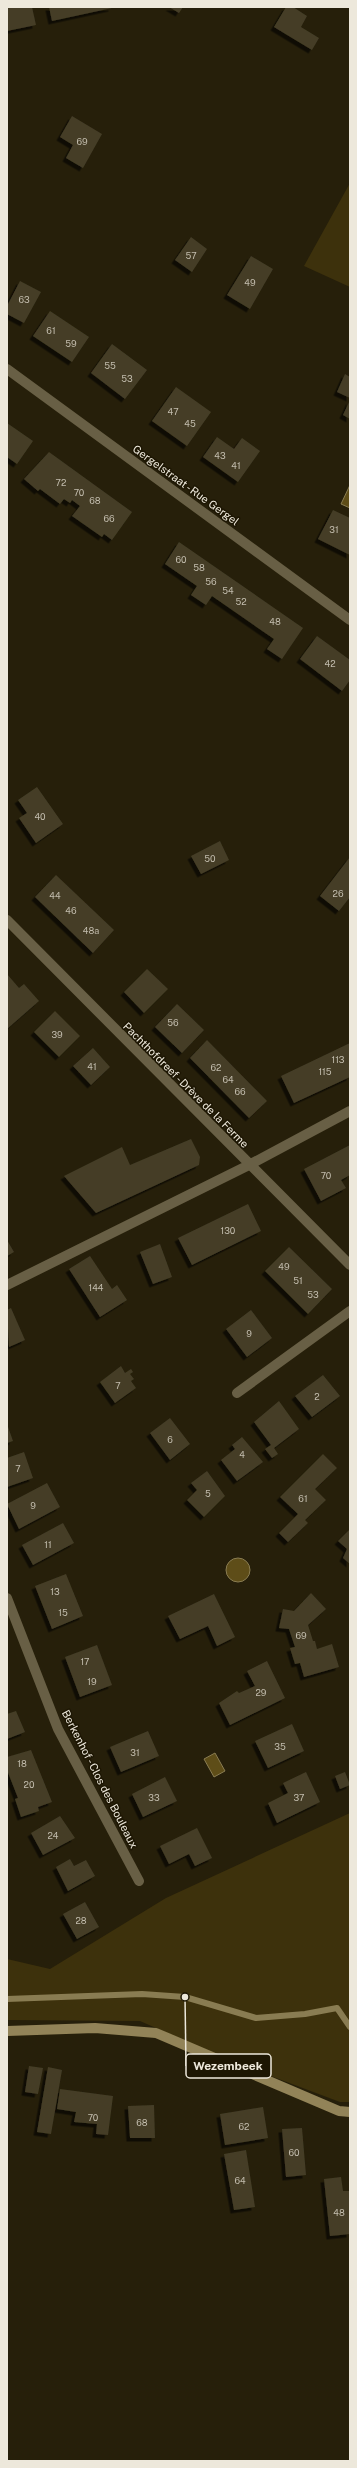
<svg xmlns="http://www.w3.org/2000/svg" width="357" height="2468" viewBox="0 0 357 2468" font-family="'Public Sans',sans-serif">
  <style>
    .green { fill: #3d310c }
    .water { fill: #5e4d18; stroke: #897c52 }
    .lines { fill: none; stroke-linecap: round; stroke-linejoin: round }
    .stream { stroke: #897c52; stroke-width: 6 }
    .building { fill: #443d27; filter: url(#shadow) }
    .street { stroke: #685f45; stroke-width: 10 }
    .secondary { stroke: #928358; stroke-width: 10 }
    .labels { text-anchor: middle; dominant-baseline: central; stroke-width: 3; stroke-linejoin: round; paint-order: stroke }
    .number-label { font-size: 9px; fill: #c3bdae }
    .street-label { font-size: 11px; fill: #ede8db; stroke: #1d1603 }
    .leader { fill: none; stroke: #ede8db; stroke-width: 1.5 }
    .callout-dot { fill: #ede8db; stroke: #1d1603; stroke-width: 1.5 }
    .callout { fill: #1d1603; stroke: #ede8db; stroke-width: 1.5 }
    .callout-label { font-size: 12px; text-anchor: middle; font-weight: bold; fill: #ede8db }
  </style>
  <defs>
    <filter id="shadow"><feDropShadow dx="-3.5" dy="3.5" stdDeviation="0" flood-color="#0009"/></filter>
  </defs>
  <rect width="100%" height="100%" fill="#261f0a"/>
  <path class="green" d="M350,183V287L304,266Z
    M350,1813V2102H340L241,2065L140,2021L7,2020V1959L50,1969L166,1898Z"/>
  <path class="water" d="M350,485V508L341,504Z
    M226 1570a12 12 0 1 1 24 0a12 12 0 1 1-24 0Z
    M215,1753L225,1771L214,1777L204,1759Z"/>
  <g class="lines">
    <path class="stream" d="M7,1999L142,1994L185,1997L256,2018L305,2014L337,2008L350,2027"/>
  </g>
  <path class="building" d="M7,7H32L36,25L7,31Z
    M49,7H112V8L52,21Z
    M169,7H183L179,13Z
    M286,7H293L307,16L301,27L319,38L312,50L274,27Z
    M72,116L102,134L83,168L66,158L73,145L60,137Z
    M191,237L207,249L192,272L175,260Z
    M251,256L273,269L250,309L227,295Z
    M20,281L41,292L24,323L7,314V306Z
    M50,311L89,337L72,362L33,336Z
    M112,344L147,370L125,399L91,373Z
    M345,374L350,377V398L337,392Z
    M176,387L211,412L187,446L152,421Z
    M350,400V419L343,415Z
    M7,423L33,441L17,464L7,457Z
    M217,437L234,449L242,438L260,451L238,482L203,457Z
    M49,452L132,512L112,540L104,534L102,537L72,516L80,506L72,500L70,503L64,499L60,504L40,489L38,491L24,479Z
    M333,510L350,518V555L318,539Z
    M179,542L303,628L282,659L267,649L274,639L212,596L206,605L191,595L197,586L165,564Z
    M317,636L350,660V680L342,691L300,659Z
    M37,787L63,824L36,843L19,818L27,813L18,800Z
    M220,841L229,860L201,874L191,856Z
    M350,857V897L339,911L320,896Z
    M56,875L114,930L93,953L35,897Z
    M147,969L168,989L144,1013L124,992Z
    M7,974L19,988L24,984L39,1001L7,1029Z
    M177,1004L204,1030L182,1053L155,1027Z
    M55,1011L80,1036L59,1057L34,1032Z
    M207,1040L267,1101L249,1118L190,1058Z
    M350,1043V1077L294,1103L281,1076Z
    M93,1048L110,1067L91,1085L73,1066Z
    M191,1139L200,1157L199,1165L96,1213L64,1176L122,1147L130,1165Z
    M350,1145V1175L341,1180L346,1188L321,1201L304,1169Z
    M248,1204L261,1231L192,1265L178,1238Z
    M7,1240L14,1252L7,1256Z
    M160,1244L172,1277L153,1284L140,1252Z
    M289,1247L332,1289L308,1314L265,1271Z
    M90,1256L112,1289L117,1285L127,1300L100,1317L69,1269Z
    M11,1308L25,1340L9,1347L7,1310Z
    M251,1310L272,1338L247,1357L226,1329Z
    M121,1366L125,1373L131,1369L133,1372L130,1374L134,1379L131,1381L136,1388L115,1403L100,1382Z
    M323,1375L340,1396L312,1417L295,1396Z
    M279,1401L299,1429L274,1448L278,1454L272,1458L265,1449L271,1445L254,1422Z
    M170,1418L190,1444L170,1460L150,1433Z
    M7,1424L13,1441L7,1443Z
    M242,1437L263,1462L237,1481L221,1460L235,1449L232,1445Z
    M24,1452L33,1478L7,1487V1458Z
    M323,1454L337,1468L315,1489L326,1500L305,1520L308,1523L288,1542L279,1533L298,1514L280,1497Z
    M207,1471L225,1496L204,1517L187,1500L197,1490L191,1483Z
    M47,1483L60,1507L19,1529L7,1504Z
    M63,1523L74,1543L33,1565L22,1545Z
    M350,1529V1564L343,1558L347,1549L338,1541Z
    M66,1574L83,1616L52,1629L35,1586Z
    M311,1593L326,1609L308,1625L313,1641H315L317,1649L332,1644L339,1667L304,1677L300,1663L295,1664L290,1648L295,1647L289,1629L279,1628L283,1609L294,1611Z
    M214,1594L235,1637L217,1646L208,1626L180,1639L168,1616Z
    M97,1645L112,1685L80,1697L65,1657Z
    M267,1661L285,1698L230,1725L219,1703L237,1691L239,1693L255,1686L247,1671Z
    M16,1711L25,1732L7,1739V1714Z
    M292,1724L304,1751L268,1768L255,1741Z
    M148,1731L159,1756L121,1772L110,1747Z
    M31,1750L52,1802L38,1807L39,1811L21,1817L15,1799L18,1798L7,1770V1757Z
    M306,1772L320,1802L277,1823L268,1803L288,1793L283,1783Z
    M345,1772L350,1785L340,1789L335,1776Z
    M165,1777L177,1801L143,1817L132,1794Z
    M60,1816L75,1838L43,1855L31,1833Z
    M197,1828L212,1858L195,1866L189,1854L169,1864L160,1846Z
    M70,1859L74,1866L86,1860L95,1876L68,1891L56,1867Z
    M85,1902L99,1927L77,1939L63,1914Z
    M29,2066L43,2068L38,2094L25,2092Z
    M48,2067L62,2070L51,2134L37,2132Z
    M60,2089L113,2096L108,2135L96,2134L97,2124L74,2122L76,2112L57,2109Z
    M154,2105L155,2138H130L128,2106Z
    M263,2107L268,2138L225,2145L220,2114Z
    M302,2128L306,2175L286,2177L282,2129Z
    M246,2150L255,2207L234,2210L224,2154Z
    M341,2177L343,2191H350V2234L330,2236L324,2179Z"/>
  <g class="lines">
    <path class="street" d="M7,369L350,620
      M7,920L350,1265
      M7,1285L249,1165L350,1111
      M237,1393L350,1311
      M7,1598L58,1729L139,1881"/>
    <path class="secondary" d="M7,2031L95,2028L156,2033L339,2111L350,2112"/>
  </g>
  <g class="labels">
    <g class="number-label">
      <text x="82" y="141">69</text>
      <text x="191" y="255">57</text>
      <text x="250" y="282">49</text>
      <text x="24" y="299">63</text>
      <text x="51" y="330">61</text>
      <text x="71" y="343">59</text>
      <text x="110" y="365">55</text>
      <text x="127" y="378">53</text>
      <text x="173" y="411">47</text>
      <text x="190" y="423">45</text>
      <text x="220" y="455">43</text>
      <text x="236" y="465">41</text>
      <text x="61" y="482">72</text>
      <text x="79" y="492">70</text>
      <text x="95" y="500">68</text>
      <text x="109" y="518">66</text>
      <text x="334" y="529">31</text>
      <text x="181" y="559">60</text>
      <text x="199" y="567">58</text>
      <text x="211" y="581">56</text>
      <text x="228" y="590">54</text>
      <text x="241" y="601">52</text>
      <text x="275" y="621">48</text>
      <text x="330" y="663">42</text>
      <text x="40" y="816">40</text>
      <text x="210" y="858">50</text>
      <text x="338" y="893">26</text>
      <text x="55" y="895">44</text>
      <text x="71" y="910">46</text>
      <text x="91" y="930">48a</text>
      <text x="173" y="1022">56</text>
      <text x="57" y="1034">39</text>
      <text x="338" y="1059">113</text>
      <text x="92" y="1066">41</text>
      <text x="216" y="1067">62</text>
      <text x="325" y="1071">115</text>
      <text x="228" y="1079">64</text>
      <text x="240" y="1091">66</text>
      <text x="326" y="1175">70</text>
      <text x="228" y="1230">130</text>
      <text x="284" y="1266">49</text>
      <text x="298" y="1280">51</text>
      <text x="96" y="1287">144</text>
      <text x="313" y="1294">53</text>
      <text x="249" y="1333">9</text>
      <text x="118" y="1385">7</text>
      <text x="317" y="1396">2</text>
      <text x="170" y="1439">6</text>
      <text x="242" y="1454">4</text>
      <text x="18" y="1468">7</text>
      <text x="208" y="1493">5</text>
      <text x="303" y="1498">61</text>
      <text x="33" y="1505">9</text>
      <text x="48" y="1544">11</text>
      <text x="55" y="1591">13</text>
      <text x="63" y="1612">15</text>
      <text x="301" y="1635">69</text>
      <text x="85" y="1661">17</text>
      <text x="92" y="1681">19</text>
      <text x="261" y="1692">29</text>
      <text x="280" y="1746">35</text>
      <text x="135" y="1752">31</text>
      <text x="22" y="1763">18</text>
      <text x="29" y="1784">20</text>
      <text x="154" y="1797">33</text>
      <text x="299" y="1797">37</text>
      <text x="53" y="1835">24</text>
      <text x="81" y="1920">28</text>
      <text x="93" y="2117">70</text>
      <text x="142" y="2122">68</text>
      <text x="244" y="2126">62</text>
      <text x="294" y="2152">60</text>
      <text x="240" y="2180">64</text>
      <text x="339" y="2212">48</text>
    </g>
    <g class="street-label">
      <text transform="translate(186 485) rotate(36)">Gergelstraat - Rue Gergel</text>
      <text transform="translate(186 1085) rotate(45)">Pachthofdreef - Drève de la Ferme</text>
      <text transform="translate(100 1779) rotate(63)">Berkenhof - Clos des Bouleaux</text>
    </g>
  </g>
  <path class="leader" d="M185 1997L186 2066"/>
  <circle class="callout-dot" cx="185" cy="1997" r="4"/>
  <rect class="callout" x="186" y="2054" width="85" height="24" rx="4"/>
  <g class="callout-label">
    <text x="228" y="2070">Wezembeek</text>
  </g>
  <rect width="357" height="2468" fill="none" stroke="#ede8db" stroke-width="16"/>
</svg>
